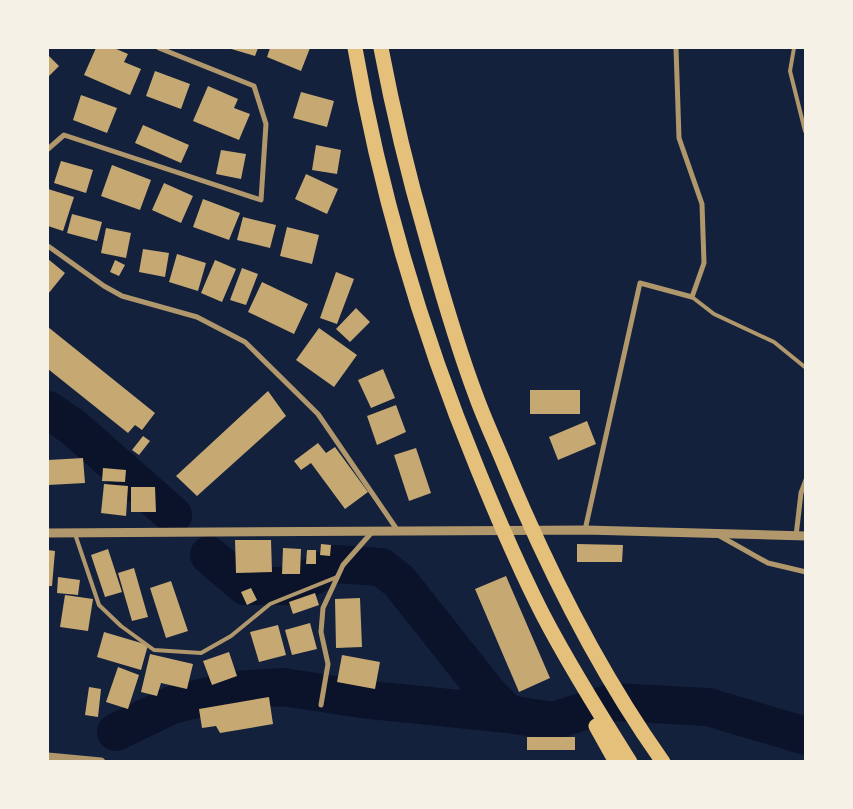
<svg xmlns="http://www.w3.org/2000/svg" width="853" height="809" viewBox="0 0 853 809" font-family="Spectral,serif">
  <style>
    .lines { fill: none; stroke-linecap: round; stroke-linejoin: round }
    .river { stroke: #0b132b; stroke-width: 38 }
    .building { fill: #c6a872 }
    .service { stroke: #b1986c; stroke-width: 4 }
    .minor { stroke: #b1986c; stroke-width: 5 }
    .tertiary { stroke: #b1986c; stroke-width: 9 }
    .motorway { stroke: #e5c07b; stroke-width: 15 }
  </style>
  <rect width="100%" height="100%" fill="#14213d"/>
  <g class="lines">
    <path class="river" d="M48,410L73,427L173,515
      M209,555L245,586H294L336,564L381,567L399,581L487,692L508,714
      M116,732L172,705L233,690L283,687L361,699L508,714L553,721L613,702L708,707L806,736"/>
  </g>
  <path class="building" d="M96,48H114L128,54L124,62L141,69L130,95L84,75Z
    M228,48H258L255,56Z
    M270,48H310L301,71L267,57Z
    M48,55L59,66L48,77Z
    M155,71L190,84L181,109L146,96Z
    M208,86L238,99L234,108L250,114L239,140L193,121Z
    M301,92L334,101L327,127L293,118Z
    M81,95L117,108L107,133L73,120Z
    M143,125L189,145L181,163L135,143Z
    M316,145L341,150L337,174L312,170Z
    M221,150L246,154L241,179L216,174Z
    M61,161L93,170L86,193L54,183Z
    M112,165L151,180L140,210L101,196Z
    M306,174L338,189L327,214L295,199Z
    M164,183L193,196L181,223L152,210Z
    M48,189L74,197L63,231L48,226Z
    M203,199L240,213L229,240L193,227Z
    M72,214L102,222L97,241L67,233Z
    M243,217L276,225L270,248L237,240Z
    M287,227L319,235L312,264L280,256Z
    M106,228L131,233L126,258L101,253Z
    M143,249L169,253L165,277L139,272Z
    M177,254L206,263L198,291L169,282Z
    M48,259L65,273L48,294Z
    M115,260L125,265L119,276L110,272Z
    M215,260L236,269L222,302L201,293Z
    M242,268L258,274L246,305L230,300Z
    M336,272L354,279L337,324L320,318Z
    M262,282L308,304L294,334L248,312Z
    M356,308L370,322L350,342L336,329Z
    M48,327L155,413L142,430L135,425L128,433L48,369Z
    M319,328L357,355L334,387L296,360Z
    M383,369L395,398L371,408L358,380Z
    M530,390H580V414H530Z
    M268,391L286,416L197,496L176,476Z
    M396,405L406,432L377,445L367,416Z
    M587,421L596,444L558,460L549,437Z
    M143,436L150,441L139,455L132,450Z
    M318,443L326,453L335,447L368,492L345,509L311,463L301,470L294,461Z
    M416,448L431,493L409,501L394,455Z
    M83,458L85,483L48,485V460Z
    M103,468L126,470L125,482L102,481Z
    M104,484L128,486L126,516L101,513Z
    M131,487H155L156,512H131Z
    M235,540H271L272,572L236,573Z
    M321,544L331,545L330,556L320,555Z
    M577,544L623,545L622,562H577Z
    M283,548L301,549L300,574H282Z
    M108,549L122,592L105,597L91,555Z
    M48,550L55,551L52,586H48Z
    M307,550H316V564H306Z
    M134,568L148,617L132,621L118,573Z
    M506,576L550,678L519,692L475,589Z
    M58,577L80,580L78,595L57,593Z
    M171,581L188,631L166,638L150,588Z
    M251,588L257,600L247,605L241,592Z
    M315,593L319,605L293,614L289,602Z
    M65,595L93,599L88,631L60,627Z
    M360,598L362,647L336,648L335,599Z
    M310,623L317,649L292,655L285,630Z
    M278,625L286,655L259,662L250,632Z
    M104,632L148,645L141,670L97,657Z
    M229,652L237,676L212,685L203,661Z
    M150,654L193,664L187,689L161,683L157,696L141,692Z
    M342,655L380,662L375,689L337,682Z
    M118,667L139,675L128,709L106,702Z
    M89,687L101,689L98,717L85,715Z
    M269,697L273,724L220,733L216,726L202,728L199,709Z
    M527,737H575V750H527Z"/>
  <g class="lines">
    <path class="service" d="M794,48L790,71L805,131
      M692,297L714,314L774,342L806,368
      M75,534L99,605L121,626L154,650L201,653L231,636L270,604L337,577"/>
    <path class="minor" d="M48,149L64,135L261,200L266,124L254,86L159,48
      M48,246L104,286L122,296L197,317L245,342L318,414L398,531
      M585,530L640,283L692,297L704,263L702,204L679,138L676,48
      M718,535L768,563L806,572
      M796,536L801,493L806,480
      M321,705L328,664L321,632L323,608L343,565L373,531"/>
    <path class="tertiary" d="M48,533L585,530L806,536
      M48,757L101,762"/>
    <path class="motorway" d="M355,48C380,193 422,334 478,470C498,519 519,568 543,615C569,665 599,713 630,762
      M381,48C393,111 408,174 426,236C441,290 456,343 476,396C485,421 497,446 507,471C549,572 599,672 663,762
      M596,726L616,762"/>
  </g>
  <rect width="853" height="809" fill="none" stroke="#f6f1e7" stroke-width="98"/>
</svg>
